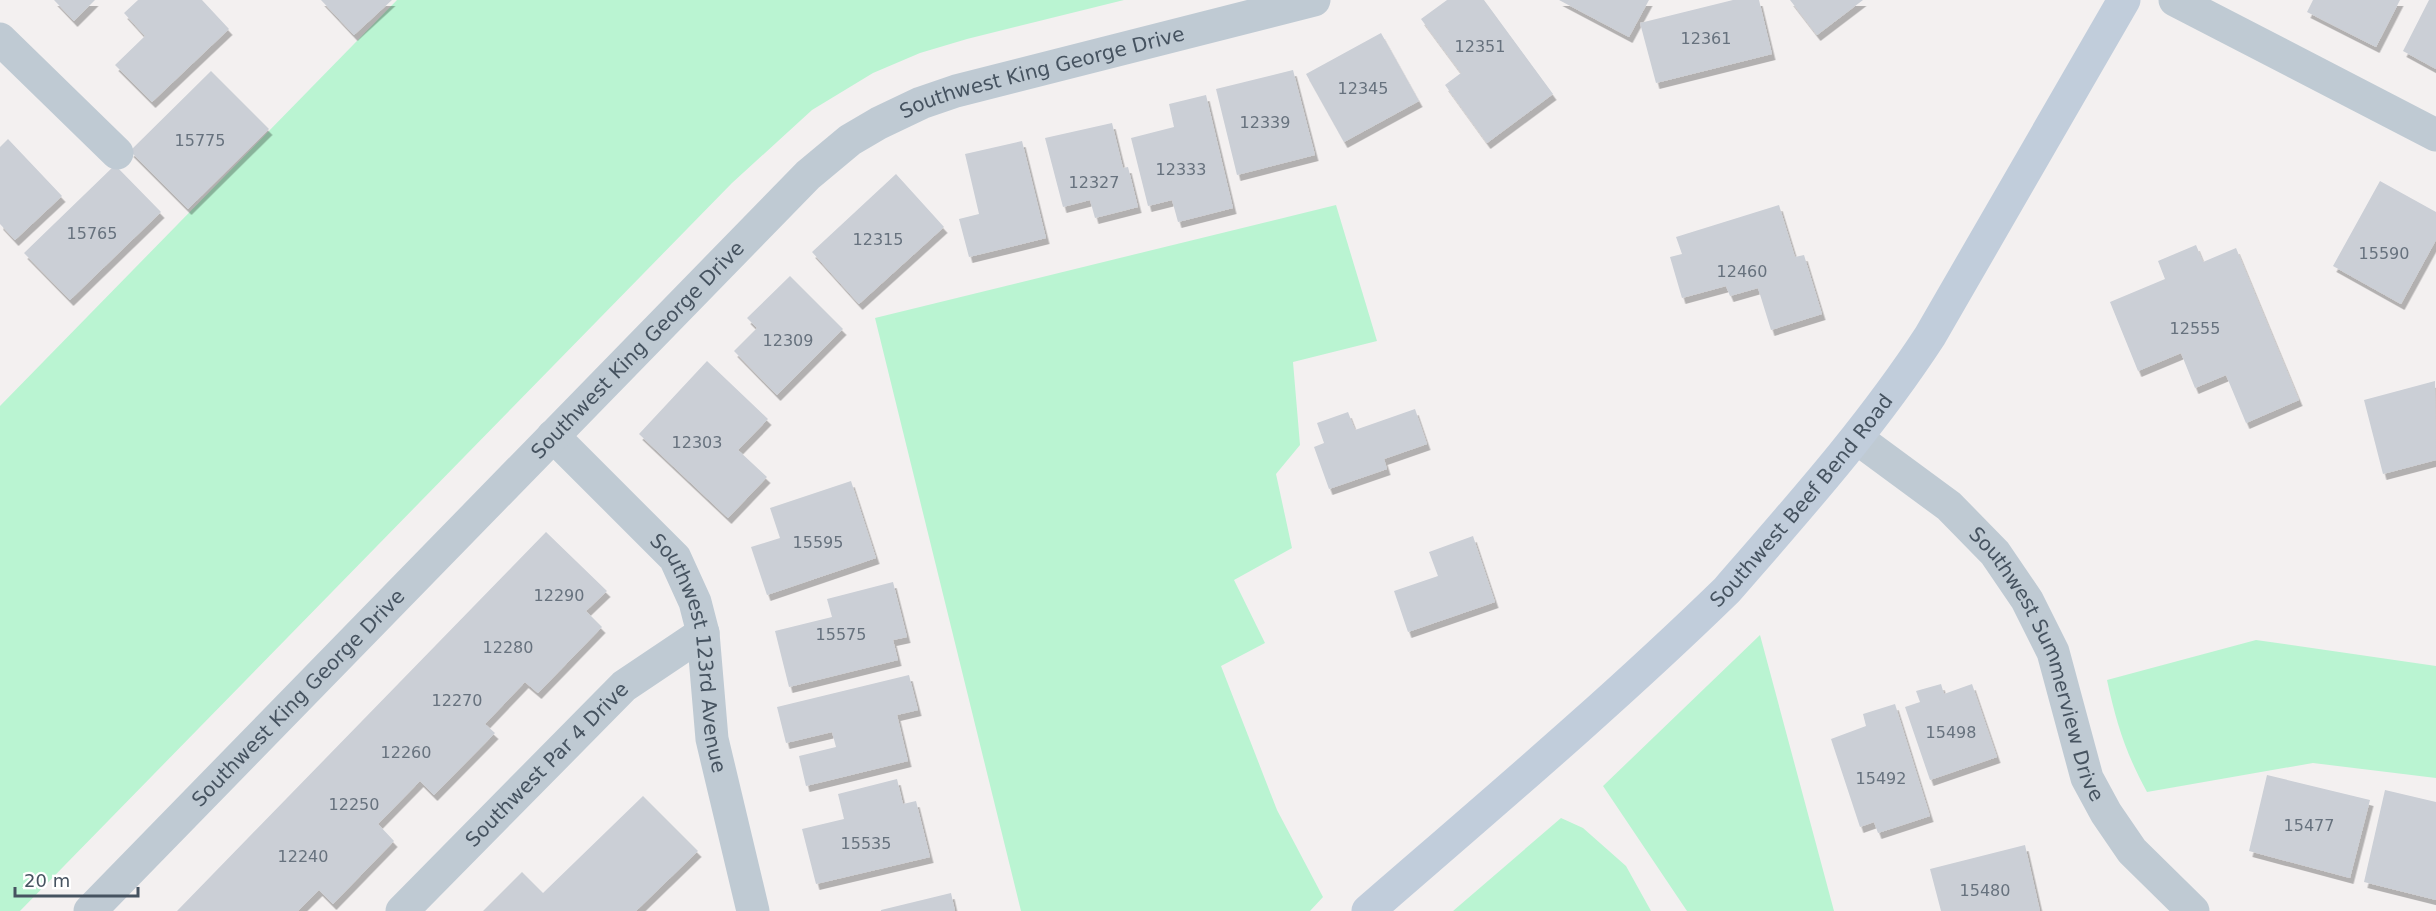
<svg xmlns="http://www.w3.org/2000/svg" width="2436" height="911" viewBox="0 0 2436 911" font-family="'DejaVu Sans',sans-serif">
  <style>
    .green { fill: #baf4d2 }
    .building { fill: #cbcfd6; filter: url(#shadow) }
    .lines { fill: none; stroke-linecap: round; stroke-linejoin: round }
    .street { stroke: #bfcad3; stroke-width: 33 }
    .secondary { stroke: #c1cddb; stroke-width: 33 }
    .labels { text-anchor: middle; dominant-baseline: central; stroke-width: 4.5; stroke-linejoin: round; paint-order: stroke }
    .number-label { font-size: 16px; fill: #67727e }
    .street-label { font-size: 20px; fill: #465360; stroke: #fff }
  </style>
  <defs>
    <filter id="shadow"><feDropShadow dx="3.5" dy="6" stdDeviation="0" flood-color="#0004"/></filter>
  </defs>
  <rect width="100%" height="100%" fill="#f3f0f0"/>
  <path class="green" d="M397,0H1124L967,39L920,53L873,73L812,110L732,183L20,911H0V406Z
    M1336,205L1377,341L1293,362L1300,445L1276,474L1292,548L1234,580L1265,643L1221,666L1277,810L1323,897L1310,911H1021L875,318Z
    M1760,635L1834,911H1687L1603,786Z
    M2256,640L2436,666V778L2313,763L2147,792C2126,754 2116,722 2107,680Z
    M1561,818L1583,828L1626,866L1651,911H1453Z"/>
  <path class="building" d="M54,0H95L74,21Z
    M138,0H202L229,29L152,102L115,65L145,36L124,13Z
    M321,0H392L354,35Z
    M1447,0H1484L1553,94L1487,143L1445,85L1461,73L1421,19Z
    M1559,0H1649L1629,37Z
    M1733,0H1759L1772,54L1656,83L1640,23Z
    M1790,0H1863L1817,35Z
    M2313,0H2400L2376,47L2307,12Z
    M2429,0H2436V69L2403,51Z
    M1381,33L1419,101L1344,142L1306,74Z
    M1293,70L1315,155L1237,175L1216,89Z
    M211,71L269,129L188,209L130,151Z
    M1206,95L1233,208L1178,222L1172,200L1148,206L1131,138L1174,127L1169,104Z
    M1112,123L1123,168L1128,167L1138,207L1095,218L1090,200L1063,207L1045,138Z
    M8,139L62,196L15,240L0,224V147Z
    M1022,141L1046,238L969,257L959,219L979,214L965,154Z
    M115,165L161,212L70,300L24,253Z
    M896,174L944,227L859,304L812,252Z
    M2380,181L2436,212V240L2401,304L2333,266Z
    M1779,205L1795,257L1804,255L1822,314L1771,330L1758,288L1730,296L1726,286L1682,298L1670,257L1682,254L1676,237Z
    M2196,245L2203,262L2236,248L2299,400L2246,423L2226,375L2195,388L2181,353L2138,371L2110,302L2165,279L2158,261Z
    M790,276L843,329L777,395L734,351L757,328L747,318Z
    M707,361L768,419L738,450L767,477L728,518L639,434Z
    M2435,381L2436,460L2383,474L2364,400Z
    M1415,409L1427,444L1384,459L1387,469L1329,489L1314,447L1324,443L1317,423L1348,412L1355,430Z
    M851,481L876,558L767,595L751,547L780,538L770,508Z
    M546,532L607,591L586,611L602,627L538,693L525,682L485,724L495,733L434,795L420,781L378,824L394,841L333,904L319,890L298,911H177Z
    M1473,536L1495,602L1408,632L1394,591L1438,576L1429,552Z
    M893,582L907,637L893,640L898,660L789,687L775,631L832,617L827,599Z
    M909,675L918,710L897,715L908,761L806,786L799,756L836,747L832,732L786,743L777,707Z
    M1941,684L1944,694L1972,684L1997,757L1930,780L1905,707L1920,702L1916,691Z
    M1895,704L1930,816L1878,833L1874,822L1860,827L1831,739L1866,726L1863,714Z
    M2267,775L2370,800L2350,878L2249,851Z
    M897,779L903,804L916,801L930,857L816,884L802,829L844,819L838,794Z
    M2385,790L2436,802V900L2364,882Z
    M643,796L698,851L636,911H483L522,872L543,893Z
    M2025,845L2040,911H1941L1930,869Z
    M951,893L955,911H881V910Z"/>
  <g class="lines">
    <g class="street">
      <path d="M2175,0L2436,135"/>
      <path d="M0,39L117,153"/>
      <path id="s1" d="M553,436L675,558L695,602L703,633L712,739L753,911"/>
      <path id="s2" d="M1858,439L1949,506L1995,553L2027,600L2053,652L2087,778L2106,813L2132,851L2193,911"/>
      <path id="s3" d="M90,911L808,175L850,140L879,123L921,103L956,91L1314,0"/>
      <path id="s4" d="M402,911L624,686L703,633"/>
    </g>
    <path class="secondary" id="s5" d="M1368,911C1489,806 1612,702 1727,590C1799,507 1870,428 1930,336L2124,0"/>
  </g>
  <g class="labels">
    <g class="number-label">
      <text x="1706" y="38">12361</text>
      <text x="1480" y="46">12351</text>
      <text x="1363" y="88">12345</text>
      <text x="1265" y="122">12339</text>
      <text x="200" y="140">15775</text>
      <text x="1181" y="169">12333</text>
      <text x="1094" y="182">12327</text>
      <text x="92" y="233">15765</text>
      <text x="878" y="239">12315</text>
      <text x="2384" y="253">15590</text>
      <text x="1742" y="271">12460</text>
      <text x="2195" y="328">12555</text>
      <text x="788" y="340">12309</text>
      <text x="697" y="442">12303</text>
      <text x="818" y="542">15595</text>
      <text x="559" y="595">12290</text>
      <text x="841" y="634">15575</text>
      <text x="508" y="647">12280</text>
      <text x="457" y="700">12270</text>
      <text x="1951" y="732">15498</text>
      <text x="406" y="752">12260</text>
      <text x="1881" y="778">15492</text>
      <text x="354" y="804">12250</text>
      <text x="2309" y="825">15477</text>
      <text x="866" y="843">15535</text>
      <text x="303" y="856">12240</text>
      <text x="1985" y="890">15480</text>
    </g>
    <g class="street-label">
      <text stroke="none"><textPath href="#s3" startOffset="1288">Southwest King George Drive</textPath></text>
      <text stroke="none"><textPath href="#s3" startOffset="784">Southwest King George Drive</textPath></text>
      <text stroke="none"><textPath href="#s5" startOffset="598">Southwest Beef Bend Road</textPath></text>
      <text stroke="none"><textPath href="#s1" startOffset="268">Southwest 123rd Avenue</textPath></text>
      <text stroke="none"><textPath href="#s2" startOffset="298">Southwest Summerview Drive</textPath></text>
      <text stroke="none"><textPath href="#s3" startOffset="298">Southwest King George Drive</textPath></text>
      <text stroke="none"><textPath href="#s4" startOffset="206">Southwest Par 4 Drive</textPath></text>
    </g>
  </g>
  <path d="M15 887v9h123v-9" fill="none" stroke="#465360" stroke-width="3"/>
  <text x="24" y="887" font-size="18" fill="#465360" stroke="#ffffff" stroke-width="4.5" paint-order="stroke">20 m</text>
</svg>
